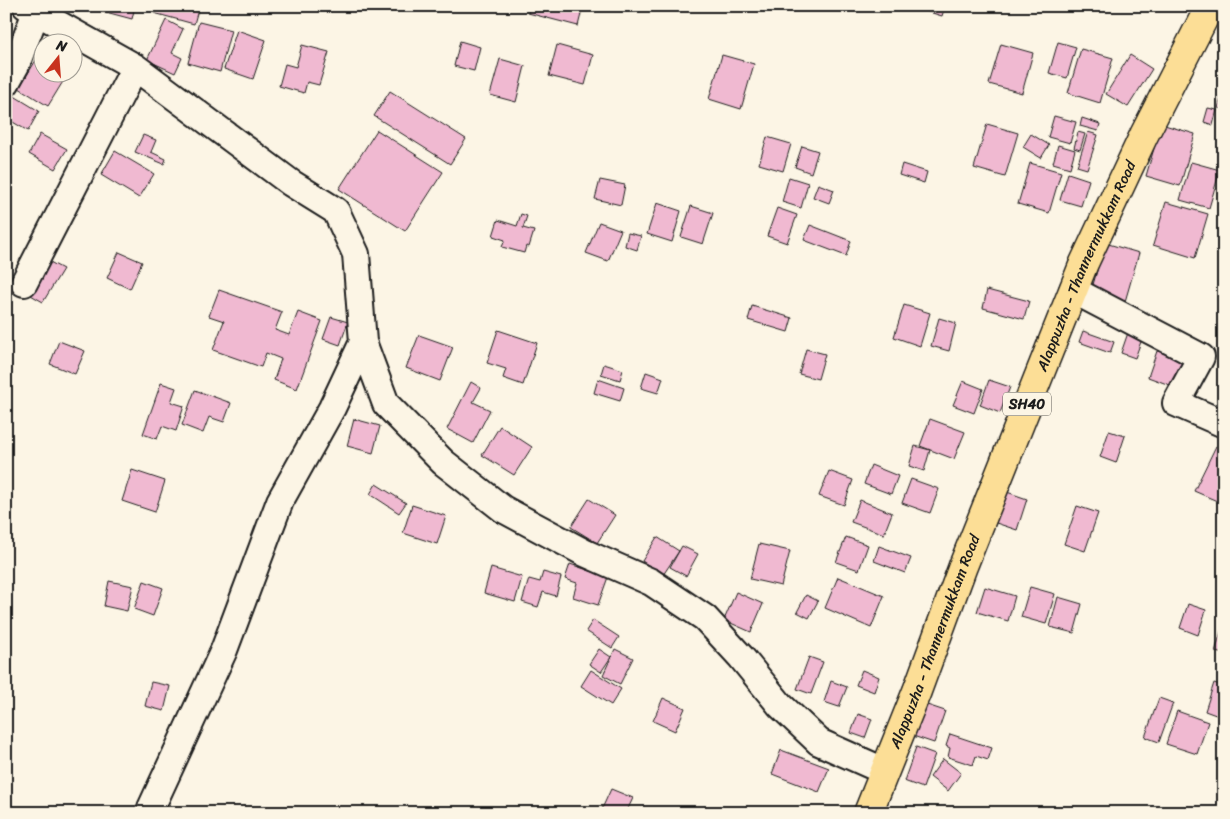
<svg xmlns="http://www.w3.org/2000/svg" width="1230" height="819" viewBox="0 0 1230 819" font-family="Sriracha,sans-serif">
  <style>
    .building { fill: #f0b9d1; stroke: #1c1c1c }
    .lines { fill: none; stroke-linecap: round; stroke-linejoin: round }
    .minor-casing { stroke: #1c1c1c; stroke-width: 30 }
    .major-casing { stroke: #1c1c1c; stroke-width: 31 }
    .minor { stroke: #fcf5e5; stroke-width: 26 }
    .major { stroke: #fcde96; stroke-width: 28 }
    .labels { text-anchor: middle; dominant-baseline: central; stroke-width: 4; stroke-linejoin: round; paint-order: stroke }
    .shield { fill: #fcf5e5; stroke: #5f5d58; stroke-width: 1 }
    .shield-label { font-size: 14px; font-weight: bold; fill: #1c1c1c }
    .street-label { font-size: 15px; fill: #1c1c1c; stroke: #fcf5e5 }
  </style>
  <rect width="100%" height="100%" fill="#fcf5e5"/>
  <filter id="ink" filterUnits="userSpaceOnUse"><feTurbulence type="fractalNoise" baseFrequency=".02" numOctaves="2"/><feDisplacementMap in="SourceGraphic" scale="10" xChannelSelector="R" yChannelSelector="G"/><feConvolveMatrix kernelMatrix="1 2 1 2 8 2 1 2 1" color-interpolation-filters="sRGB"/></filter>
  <g filter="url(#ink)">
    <path class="building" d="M103,6H135L132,19L102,11Z
      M156,6H199L194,24L154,13Z
      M530,6H583L578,26L528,13Z
      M923,6H945L942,16L922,10Z
      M166,20L183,29L172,53L182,58L175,73L147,60Z
      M199,22L231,30L220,72L188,63Z
      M237,30L266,40L253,79L224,69Z
      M460,41L480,47L474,71L454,66Z
      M1058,42L1076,47L1067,78L1049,73Z
      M1001,44L1033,53L1022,93L989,84Z
      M302,45L329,52L319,85L307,82L304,93L279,86L285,64L296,67Z
      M557,45L593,55L585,85L549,76Z
      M1081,49L1113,58L1100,103L1068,93Z
      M722,55L754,64L741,109L709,99Z
      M1130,55L1152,69L1128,107L1106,94Z
      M38,57L42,60V72H63L67,75L48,106L19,88Z
      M500,59L525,66L516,102L490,95Z
      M6,91L39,111L28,131L6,118Z
      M390,91L466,139L450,164L374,116Z
      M1223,91H1224V109L1218,108Z
      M1208,108L1217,110L1213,125L1204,122Z
      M1054,116L1076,122L1070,143L1048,137Z
      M1082,118L1100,124L1098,131L1080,126Z
      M987,124L1018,133L1005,177L974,168Z
      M1161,124L1195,134L1180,186L1146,176Z
      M377,130L443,172L405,231L339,189Z
      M1078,132L1085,134L1080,150L1074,148Z
      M1088,132L1098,135L1087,169L1077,166Z
      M40,134L67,149L55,169L29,154Z
      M1031,134L1049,145L1041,158L1023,147Z
      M143,135L156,140L151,152L166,159L164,164L135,152Z
      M767,137L791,144L783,171L759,164Z
      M1058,145L1075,150L1070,168L1053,163Z
      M802,146L818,151L811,173L795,167Z
      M115,151L154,174L139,198L101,175Z
      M1191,162L1220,170L1209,208L1180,200Z
      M1030,163L1061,172L1049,213L1018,204Z
      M902,164L927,172L924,183L899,175Z
      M1068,173L1089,180L1081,206L1060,200Z
      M789,177L808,183L801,208L782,202Z
      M600,180L625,185L621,205L595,199Z
      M818,184L834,190L829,203L813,197Z
      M1166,202L1208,214L1195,258L1153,245Z
      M657,203L681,211L672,242L647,234Z
      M691,206L713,213L703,244L681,237Z
      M777,208L797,215L787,243L767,236Z
      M521,214L527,216L523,228L534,231L529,247L526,246L524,253L502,247L505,240L493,236L498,220L517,226Z
      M599,222L621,230L608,261L586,253Z
      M810,225L851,241L846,256L804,240Z
      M628,233L641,236L637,250L625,246Z
      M1105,243L1139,253L1124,305L1090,295Z
      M119,252L142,262L130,289L107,278Z
      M48,261L63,269L43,302L29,294Z
      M1224,280V302L1218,300Z
      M219,290L282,312L275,330L289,335L298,312L322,321L297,389L274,380L281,359L266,353L261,367L213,350L224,321L209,316Z
      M987,290L1029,301L1024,319L983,308Z
      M904,305L930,313L920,346L894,337Z
      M752,306L792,318L788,332L748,320Z
      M331,317L348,322L340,345L323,339Z
      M939,318L956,323L949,351L931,346Z
      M1131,324L1146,328L1135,358L1121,353Z
      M498,330L537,343L523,385L503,378L506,369L487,363Z
      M1083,331L1114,342L1110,353L1079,342Z
      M419,335L453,347L440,381L406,368Z
      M59,341L85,351L75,374L50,364Z
      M806,349L825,354L818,379L799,374Z
      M1157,351L1184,360L1175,387L1148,377Z
      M604,364L623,370L620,380L601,374Z
      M646,372L663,378L658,393L641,388Z
      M598,379L624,388L620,401L594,393Z
      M989,380L1010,387L1000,413L980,405Z
      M963,381L983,389L974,413L953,405Z
      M471,382L481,388L473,402L490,410L473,443L447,429Z
      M161,383L176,388L171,402L184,406L176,431L162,426L157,439L143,434Z
      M195,390L231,403L224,422L209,417L203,433L182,425Z
      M354,419L380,426L373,453L347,446Z
      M930,419L965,432L954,459L920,446Z
      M500,426L532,447L514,475L482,455Z
      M1109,431L1125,436L1116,463L1100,457Z
      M915,446L930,450L924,471L909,466Z
      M1216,446L1224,450V504L1194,491Z
      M871,465L898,476L891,494L864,484Z
      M132,470L165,481L155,512L122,501Z
      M829,471L853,480L844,505L819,496Z
      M911,479L939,489L930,513L902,503Z
      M376,484L406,503L399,513L370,494Z
      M1004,491L1027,499L1017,530L993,522Z
      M589,499L615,515L597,543L571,527Z
      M860,500L892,513L884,534L851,522Z
      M412,505L446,516L437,544L403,533Z
      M1077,506L1098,513L1085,551L1064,544Z
      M657,537L679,551L663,575L642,561Z
      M846,537L868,545L859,570L836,562Z
      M759,544L790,551L781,586L750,579Z
      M682,546L698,554L686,576L670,567Z
      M879,546L911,558L905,573L874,561Z
      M570,564L608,577L598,605L573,597L577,583L565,579Z
      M491,568L522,577L515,602L484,593Z
      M543,572L561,577L556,596L543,592L538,607L522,602L529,579L540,582Z
      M838,577L884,596L871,628L825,608Z
      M109,581L133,586L127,611L104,606Z
      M144,581L163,588L153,616L134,609Z
      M985,587L1015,596L1008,621L977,612Z
      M1030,587L1055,594L1046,624L1021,617Z
      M736,592L763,604L751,632L724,620Z
      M806,595L818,601L809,618L797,612Z
      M1058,597L1082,604L1074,633L1050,627Z
      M1188,604L1206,610L1198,635L1180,628Z
      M593,620L619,637L612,648L586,631Z
      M1222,628L1224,629V654L1215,652Z
      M599,649L611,657L601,672L589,664Z
      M615,649L633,658L620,684L603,675Z
      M809,657L823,662L811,694L797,689Z
      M591,670L621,689L611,705L581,686Z
      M862,670L879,677L874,692L856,685Z
      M831,681L847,687L839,707L824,702Z
      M151,682L170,686L164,711L145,706Z
      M1214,683L1224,686V718L1205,711Z
      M663,698L685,708L675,731L653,721Z
      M1159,698L1173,703L1159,742L1145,737Z
      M924,704L945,711L934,743L913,736Z
      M1177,711L1208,722L1197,754L1166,744Z
      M858,714L872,719L865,738L851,733Z
      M950,734L992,748L988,760L976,756L973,765L948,757L950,748L946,746Z
      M916,747L935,754L923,788L904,781Z
      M781,750L829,768L819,792L772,774Z
      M943,759L961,773L948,791L930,777Z
      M611,789L633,798L626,813H600Z"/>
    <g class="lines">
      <g class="minor-casing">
        <path id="minor" d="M26,6L135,67L291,183L336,211L356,254L363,342L386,404L443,462L503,509L585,553L651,582L705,618L741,657L780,705L819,742L884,771
          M6,83L16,65L36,12
          M24,283L135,67
          M1073,290L1201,357L1176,403L1224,424
          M153,813L151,808L224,650L280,501L332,408L363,342"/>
      </g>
      <g class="major-casing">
        <g id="major">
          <path id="s1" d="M868,813L917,691L963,566L1084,263L1144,135L1210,6"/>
        </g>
      </g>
      <use href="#minor" class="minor"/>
      <use href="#major" class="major"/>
    </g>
  </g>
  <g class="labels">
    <rect class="shield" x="1003" y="392.5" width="48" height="23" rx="4"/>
    <g class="shield-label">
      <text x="1027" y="404">SH40</text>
    </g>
    <g class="street-label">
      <text stroke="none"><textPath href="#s1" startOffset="589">Alappuzha - Thannermukkam Road</textPath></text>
      <text stroke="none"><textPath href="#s1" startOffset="184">Alappuzha - Thannermukkam Road</textPath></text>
    </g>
  </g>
  <rect width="1230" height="819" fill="none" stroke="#fcf5e5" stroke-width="25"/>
  <rect x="12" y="12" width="1205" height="794" fill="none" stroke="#1c1c1c" stroke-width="2" filter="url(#ink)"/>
  <g transform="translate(58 58) rotate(17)"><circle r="24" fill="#fcf5e5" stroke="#a29e95"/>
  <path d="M0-4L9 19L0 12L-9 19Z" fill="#c8321e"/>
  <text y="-8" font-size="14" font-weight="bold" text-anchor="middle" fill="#1c1c1c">N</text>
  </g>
</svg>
